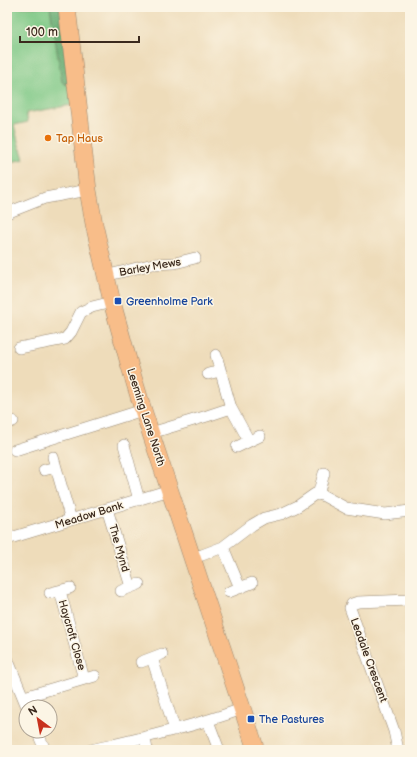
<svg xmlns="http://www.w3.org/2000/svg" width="417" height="757" viewBox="0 0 417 757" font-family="'Balsamiq Sans',sans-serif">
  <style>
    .green { fill: #7dc885; stroke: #5c7952 }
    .forest { fill: #66ac72; stroke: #506b48 }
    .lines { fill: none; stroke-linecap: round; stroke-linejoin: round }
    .minor-casing { stroke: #94836c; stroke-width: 12 }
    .highway-casing { stroke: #94836c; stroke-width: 18 }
    .minor { stroke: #fff; stroke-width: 11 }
    .highway { stroke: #f8bd89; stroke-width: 17 }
    .food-dot { fill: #e8710a; stroke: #fcf5e5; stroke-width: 1.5 }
    .transit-dot { fill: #1a4fb4; stroke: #fcf5e5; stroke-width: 1.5 }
    .labels { text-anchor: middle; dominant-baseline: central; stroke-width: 3; stroke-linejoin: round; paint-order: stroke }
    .food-label { font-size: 11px; fill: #c56008; stroke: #fcf5e5; text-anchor: start }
    .street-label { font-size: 11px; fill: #3b2a1e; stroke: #fcf5e5 }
    .transit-label { font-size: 11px; fill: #164399; stroke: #fcf5e5; text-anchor: start }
  </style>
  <rect width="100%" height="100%" fill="#fcf5e5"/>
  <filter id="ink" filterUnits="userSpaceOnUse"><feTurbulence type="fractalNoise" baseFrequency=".025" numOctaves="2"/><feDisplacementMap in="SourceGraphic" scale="8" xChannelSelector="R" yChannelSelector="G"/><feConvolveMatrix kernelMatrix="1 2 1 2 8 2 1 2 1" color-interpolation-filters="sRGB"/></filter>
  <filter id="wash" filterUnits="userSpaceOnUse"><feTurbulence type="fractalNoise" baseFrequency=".012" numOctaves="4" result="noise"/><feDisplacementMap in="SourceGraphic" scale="16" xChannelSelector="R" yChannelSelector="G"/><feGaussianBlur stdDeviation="0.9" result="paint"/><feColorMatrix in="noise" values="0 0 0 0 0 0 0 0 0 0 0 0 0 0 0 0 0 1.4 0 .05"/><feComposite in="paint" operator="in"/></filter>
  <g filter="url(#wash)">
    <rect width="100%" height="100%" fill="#eedcba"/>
    <path class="green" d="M7,7H57L72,105L26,113L28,122L14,125L20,149H21L24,159L7,163Z"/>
    <path class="forest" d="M50,7H60L69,81L67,85L62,82Z"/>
  </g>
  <g filter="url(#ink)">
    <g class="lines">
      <g class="minor-casing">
        <path id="minor" d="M7,213L45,198L88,190
          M105,276L153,264L175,263L195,258
          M19,348L65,339L71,332L81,312L92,307L112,302
          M216,355L231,408L249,441
          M208,374L220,371
          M7,423L13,421
          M151,433L207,416L231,408
          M124,445L139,500
          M237,447L260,436
          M15,450L143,410
          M53,457L71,520
          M44,470L56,467
          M318,495L324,473
          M107,509L131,587
          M7,539L170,490
          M223,547L240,588
          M192,557L202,555L223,547L252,525L264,518L281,514L298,506L315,494L322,495L346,508L385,514L410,511
          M60,591L84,679
          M121,591L139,584
          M229,592L252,583
          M50,593L70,588
          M7,658L27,707
          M152,658L175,730
          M141,662L162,654
          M24,697L95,676
          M208,721L219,750
          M37,731L45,750
          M145,738L147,750
          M91,750C142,738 192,727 242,709
          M398,750L394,731L350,608L352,604L358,602L410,600"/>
      </g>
      <g class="highway-casing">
        <path id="highway" d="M67,7L88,190L94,224L112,302L130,367L143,410L256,750"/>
      </g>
      <use href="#minor" class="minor"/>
      <use href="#highway" class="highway"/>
    </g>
  </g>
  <circle class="food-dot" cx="48" cy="138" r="4"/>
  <g class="transit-dot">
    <rect x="114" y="297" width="8" height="8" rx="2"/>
    <rect x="247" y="715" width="8" height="8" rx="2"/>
  </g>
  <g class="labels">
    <g class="food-label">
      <text x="56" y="138">Tap Haus</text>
    </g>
    <g class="street-label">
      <text transform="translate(150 267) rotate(-10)">Barley Mews</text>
      <text transform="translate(146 417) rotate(72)">Leeming Lane North</text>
      <text transform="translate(89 515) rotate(-17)">Meadow Bank</text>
      <text transform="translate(119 548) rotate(74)">The Mynd</text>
      <text transform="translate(72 635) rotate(74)">Haycroft Close</text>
      <text transform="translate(369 660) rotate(70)">Leadale Crescent</text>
    </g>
    <g class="transit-label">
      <text x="126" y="301">Greenholme Park</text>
      <text x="259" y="719">The Pastures</text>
    </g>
  </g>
  <rect width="417" height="757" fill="none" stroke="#fcf5e5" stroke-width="24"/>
  <g transform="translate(38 719) rotate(328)"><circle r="19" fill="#fcf5e5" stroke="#afa495"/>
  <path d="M0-3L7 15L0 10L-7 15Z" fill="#c8321e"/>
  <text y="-6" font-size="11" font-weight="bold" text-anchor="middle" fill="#3b2a1e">N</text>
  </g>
  <path d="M20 36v6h119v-6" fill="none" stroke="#3b2a1e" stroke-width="2"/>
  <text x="26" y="36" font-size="12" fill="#3b2a1e" stroke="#fcf5e5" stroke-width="3" paint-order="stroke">100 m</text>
</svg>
